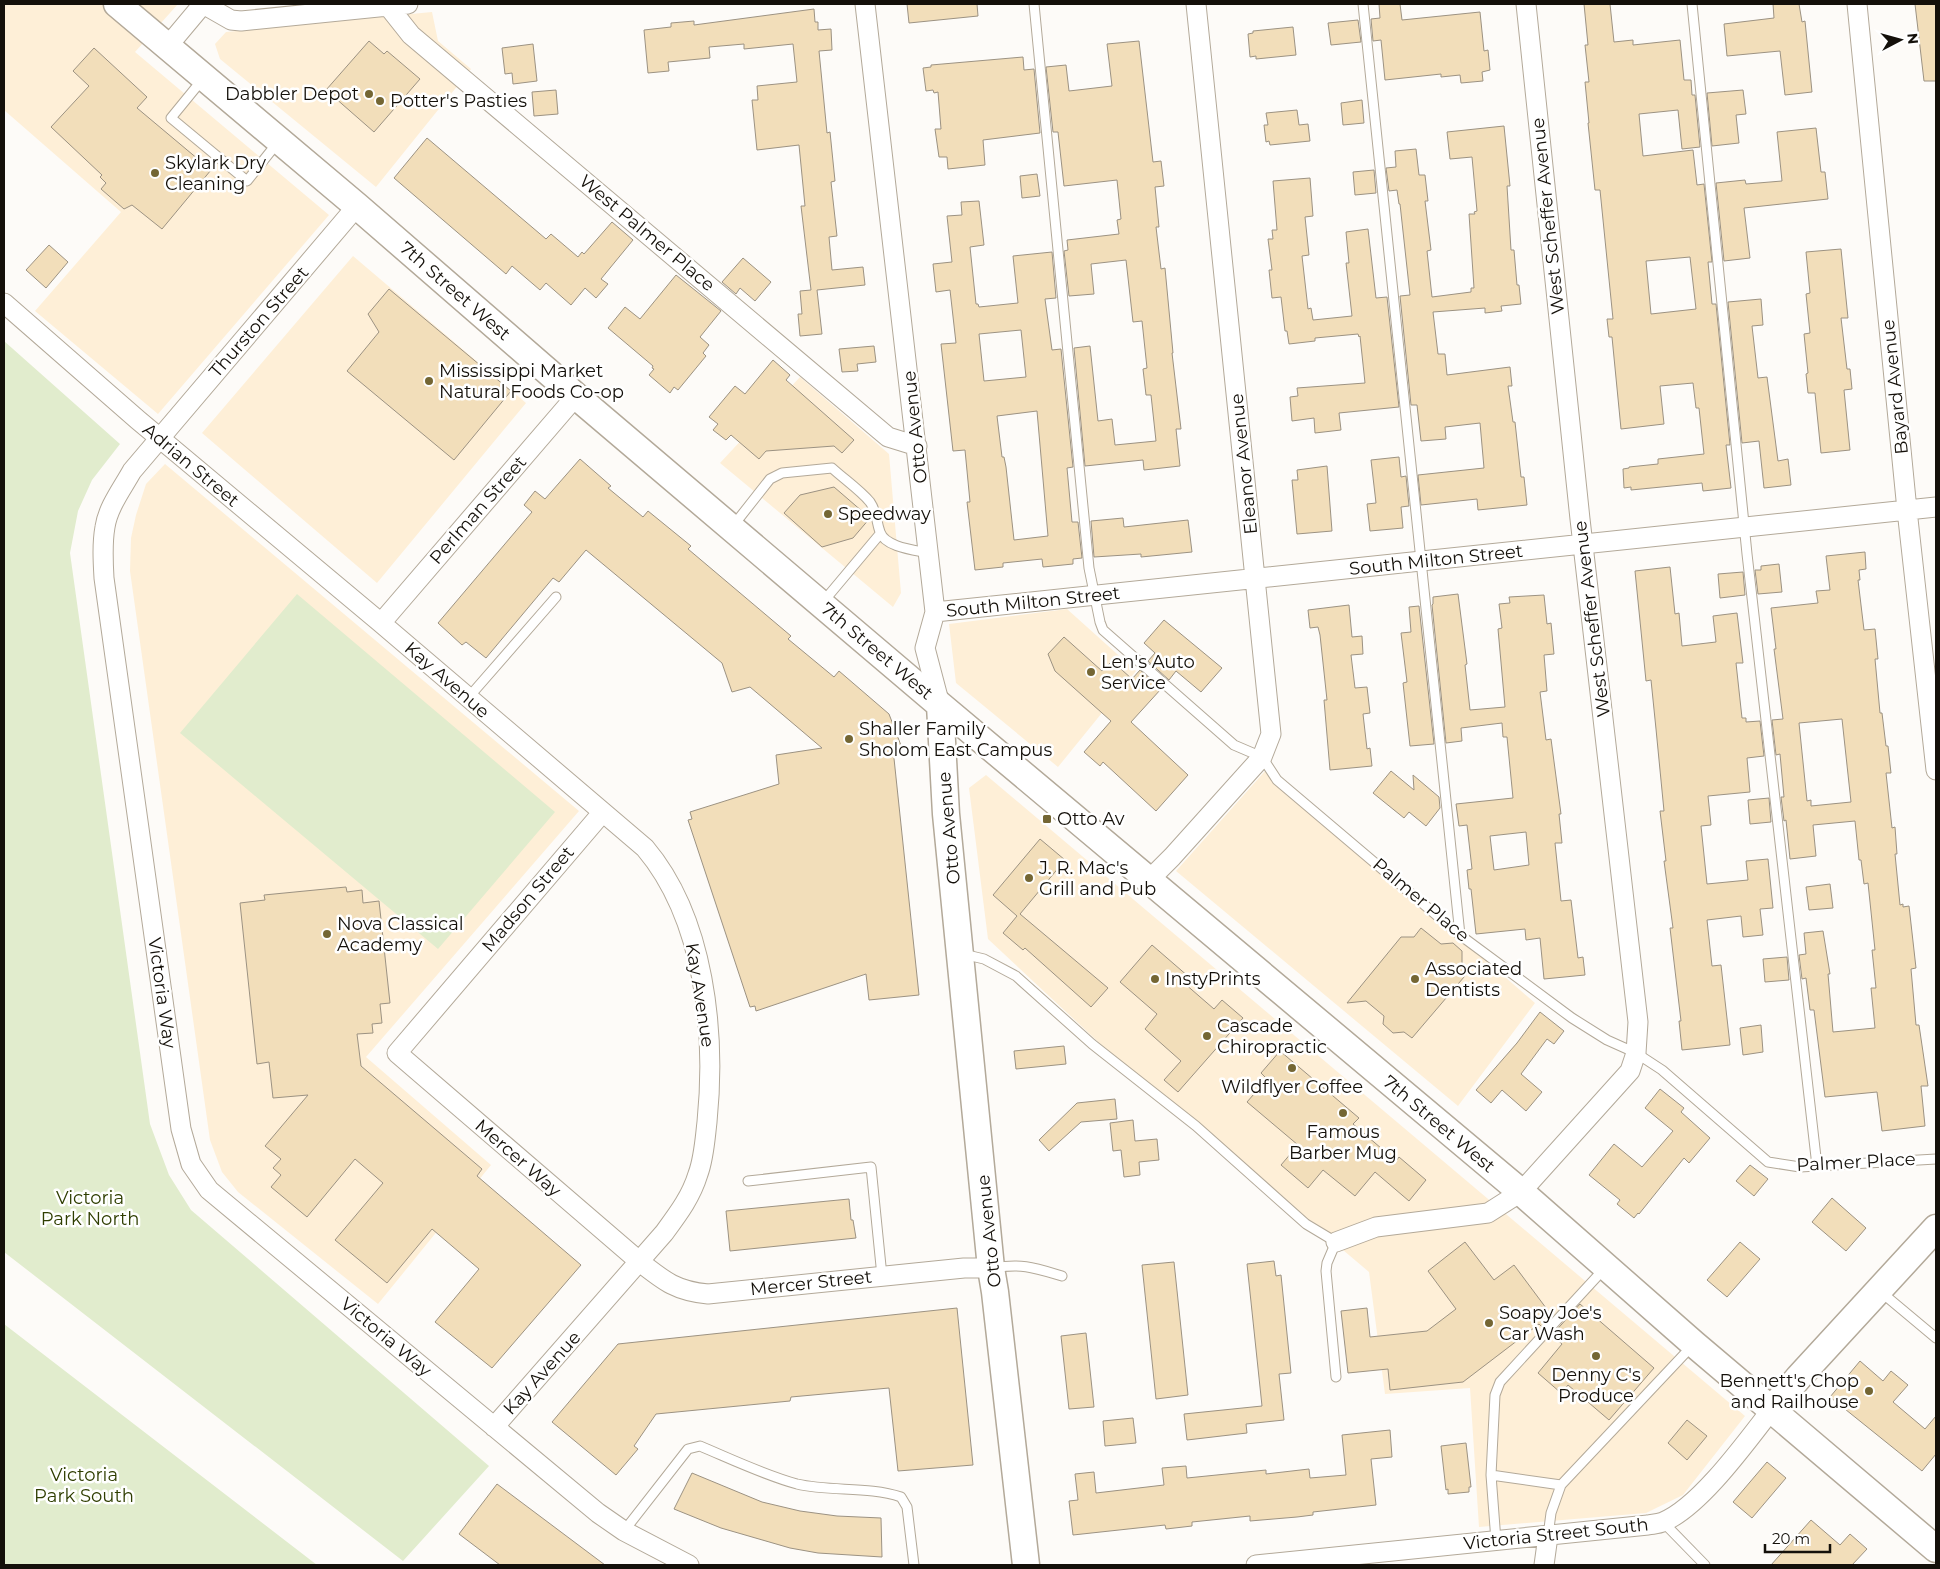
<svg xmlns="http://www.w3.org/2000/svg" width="1940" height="1569" viewBox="0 0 1940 1569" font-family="Montserrat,sans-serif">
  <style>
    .built { fill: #feefd7 }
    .green { fill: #e1eccd }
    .building { fill: #f2deba; stroke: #9c9282; fill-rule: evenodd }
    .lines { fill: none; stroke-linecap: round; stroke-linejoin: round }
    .lane-casing { stroke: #b3a999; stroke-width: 11 }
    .street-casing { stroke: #b3a999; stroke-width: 21 }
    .secondary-casing { stroke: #b3a999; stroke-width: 29 }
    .lane { stroke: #fff; stroke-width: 9 }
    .street { stroke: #fff; stroke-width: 19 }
    .secondary { stroke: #fff; stroke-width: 26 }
    .poi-dot { fill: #746633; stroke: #fff; stroke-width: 2 }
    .labels { text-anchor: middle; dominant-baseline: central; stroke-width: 5; stroke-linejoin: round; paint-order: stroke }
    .poi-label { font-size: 18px; fill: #14100a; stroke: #fff; text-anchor: start }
    .street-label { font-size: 18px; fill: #14100a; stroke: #fff }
    .park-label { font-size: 18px; fill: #2f3e01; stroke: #fff }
  </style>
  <rect width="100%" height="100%" fill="#fdfbf8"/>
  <path class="built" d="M4,4H178L135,52L329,215L158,414L35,311L121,212L4,110Z
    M432,12L438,41L471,69L376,187L220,59L215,44L226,32Z
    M353,256L526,403L377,583L202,433Z
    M800,377L889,454L901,593L893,607L720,463Z
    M165,464L579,811L366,1057L491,1165L378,1304L238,1192L222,1172L210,1140L130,571L131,538L136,515L146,484Z
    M1067,609L1136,671L1058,767L956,683L949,624Z
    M1266,770L1535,1003L1458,1106L1176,871Z
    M986,775L1745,1416L1683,1495L1646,1513L1479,1527L1470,1388L1385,1394L1369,1272L1109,1052L988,939L969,788Z"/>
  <path class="green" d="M4,341L120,444L92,480L78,511L70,553L150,1124L169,1175L191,1210L489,1466L403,1561L4,1252Z
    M297,594L555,812L438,949L180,733Z
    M4,1324L317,1565H4Z"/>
  <path class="building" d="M907,4H977L978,16L909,23Z
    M1379,4H1400L1402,20L1480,12L1484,51L1488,50L1490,70L1482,72L1483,81L1461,83L1460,75L1441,77V74L1385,80L1381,40L1373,41L1371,19L1380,18Z
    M1584,4H1610L1614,42L1633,40V45L1680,40L1684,80H1691L1692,95H1695L1700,147L1682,149L1678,110L1639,114L1643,156L1693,150L1697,185L1704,184L1712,262H1708L1712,304H1716L1730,445H1726L1731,488L1703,491L1702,483L1631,490V487L1624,488L1623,469L1629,468V467L1658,464V459L1704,454L1699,408H1696L1693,383L1660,386L1664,424L1621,429L1612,337H1609L1607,319H1613L1600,190H1595L1588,123H1589L1585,82H1589L1585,45H1588ZM1690,257L1696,309L1651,314L1646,261Z
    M1773,4H1799L1802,22L1805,21L1812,92L1785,95L1780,51L1727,56L1724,24L1774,18Z
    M1915,4H1936V81H1924Z
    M814,9L815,22H818V30L831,29L832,50L819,51L827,133L830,132L835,181L831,182L837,236L829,237L832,270L863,267L865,285L817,290L822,334L800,336L798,314H802L800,291L811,290L801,206H805L799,145L757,150L752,100H758L757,86L797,82L793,44L744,49V44L709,47L710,58L668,62L669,71L648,73L644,30L671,27V23L694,21V25Z
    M1358,20L1361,42L1331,45L1328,23Z
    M1293,27L1296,55L1256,59V56L1250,57L1248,34L1253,33V31Z
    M369,41L384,54L387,51L420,79L374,132L326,90Z
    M1139,41L1153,162L1161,161L1164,186L1155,187L1159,227H1156L1161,269L1165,268L1173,353H1172L1181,429H1176L1180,466L1144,470L1143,460L1085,466L1074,348L1090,346L1098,421L1112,419L1115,445L1156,441L1151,395H1146L1143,369L1147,368L1142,321L1133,322L1126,260L1091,264L1094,294L1069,296L1064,251L1068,250L1067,240L1119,234L1117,220L1121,219L1117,180L1064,186L1058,132H1053L1046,67L1066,65L1069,91L1112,86L1107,44Z
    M533,44L537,81L513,84L512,73L505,74L502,48Z
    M94,48L147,97L137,108L211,170L162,229L132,205L124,209L101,189L106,183L100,177L102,175L51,127L89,86L73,71Z
    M1023,57L1024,70L1034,69L1040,133L983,140L985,165L948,169L947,157H939L935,129H941L938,92L934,93L933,90L926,91L923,68L931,67V65Z
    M556,90L558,114L534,116L532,92Z
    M1743,90L1746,114L1736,115L1739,143L1712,146L1707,93Z
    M1362,100L1364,123L1343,125L1341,103Z
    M1297,110L1299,125L1308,124L1310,141L1270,145L1269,141L1266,142L1264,125H1268L1266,113Z
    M1504,126L1510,186H1507L1511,250H1514L1517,285H1519L1521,304L1501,306L1502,311L1485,313V308L1433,312L1438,354H1445L1447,375L1510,367L1512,386H1508L1513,422H1515L1521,477H1524L1527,505L1478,510L1477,499L1421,505L1418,475L1484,468L1480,423L1445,427L1446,439L1421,441L1417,405H1411L1400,296L1410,295L1400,204H1399L1397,190L1389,191L1386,168L1396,167L1395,151L1416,149L1419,175H1425L1428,201H1425L1431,250L1427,251L1432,297L1471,292V288H1474L1469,214H1475L1474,212L1477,211L1472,157L1450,159L1447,132Z
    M1816,128L1821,172H1825L1828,199L1744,208L1750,258L1724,261L1716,183L1745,180L1746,184L1782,181L1777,132Z
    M427,138L546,239L551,234L578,257L582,252L584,254L612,222L633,240L601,279L608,284L596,298L585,288L571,305L546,283L540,290L512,266L506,274L394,178Z
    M1374,170L1376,193L1355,195L1353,172Z
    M1037,174L1040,196L1022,198L1020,176Z
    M1310,178L1313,216L1305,217L1309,255L1302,256L1308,309L1311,308L1313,320L1352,316L1346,263H1349L1346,232L1368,229L1376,298L1387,297L1399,407L1339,413L1341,430L1315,433L1314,418L1292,421L1290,397L1298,396L1297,388L1365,383L1360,336L1359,337L1358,334L1315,338V341L1289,344L1287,331H1285L1281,297L1272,298L1269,270H1272L1268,239H1273L1272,230H1277L1273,181Z
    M979,201L984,245L970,247L976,304H978L979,307L1018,303L1013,256L1052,252L1056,298L1045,299L1052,350L1061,349L1073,467L1067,468L1072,522H1078L1082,558L1073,559V564L1043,567L1042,559L1003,563V567L975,570L967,502H970L965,450L953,451L941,344L956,343L950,290L936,292L933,264L952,262L947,216L962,215L961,202ZM1021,330L1026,377L984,381L979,334ZM1037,411L1048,536L1014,540L1006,467L1004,457H1002L997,416Z
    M49,245L68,262L46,288L26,270Z
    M1841,249L1848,318H1841L1847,369H1850L1852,389L1844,390L1850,450L1821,453L1815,393H1808L1806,374L1808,373L1804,334L1810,333L1806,294L1810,293L1806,252Z
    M743,258L771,282L755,301L740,288L736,294L722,282Z
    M676,275L721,311L700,337L709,345L703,353L706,356L678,390L674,387L670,393L649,375L654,369L652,368L653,366L608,328L625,307L640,319Z
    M389,289L511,391L454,460L347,371L379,332L368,314Z
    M1761,299L1763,325L1752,326L1758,378L1767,377L1778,461L1788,459L1791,485L1764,488L1759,441L1742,443L1728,302Z
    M874,346L876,362L857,364L858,371L842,372L839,349Z
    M773,360L790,375L786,380L854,440L842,453L834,446L766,451L759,459L731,435L726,440L713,430L718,424L709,417L735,386L745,394Z
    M1399,457L1401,477L1406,476L1409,506L1401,507L1403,528L1370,531L1367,504L1376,503L1371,460Z
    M580,459L611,486L608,488L643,517L648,511L691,546L688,549L791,636L788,639L834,677L839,671L889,714L902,748L893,749L919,995L869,1000L866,974L756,1011L755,1006L750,1007L688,820L692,819L690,812L779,784L776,755L822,748L750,687L732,692L722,663L586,550L559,582L553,578L486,658L466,642L462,645L438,623L532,512L524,505L535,491L545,499Z
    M1327,466L1332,531L1297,534L1292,480H1298L1297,470Z
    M834,487L870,518L853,538L822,547L784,513L800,495Z
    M1123,518L1124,527L1188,520L1192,552L1141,557V554L1094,557L1091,521Z
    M1865,552L1866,569L1859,570L1860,580H1858L1864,630L1875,629L1878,659H1875L1880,713H1882L1886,746H1888L1891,773H1886L1892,828L1895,827L1897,854H1895L1900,905L1903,904V907L1909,906L1916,968L1911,969L1916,1025H1919L1928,1086H1921L1925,1126L1882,1131L1877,1092L1825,1097L1814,1010H1810L1806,978L1802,979L1799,955L1806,954L1804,933L1823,931L1830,974H1828L1833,1032L1875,1028L1871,988H1876L1872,950H1875L1868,883L1864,884L1861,860H1859L1855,821L1813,825L1816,856L1790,859L1786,820L1784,821L1781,797H1784L1780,754L1776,755L1772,720L1783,719L1774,649H1776L1771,608L1818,603L1816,591L1830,590L1826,556ZM1842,719L1851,802L1811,806V800L1807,801L1799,723Z
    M1779,564L1782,592L1758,594L1755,570H1761V566Z
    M1670,567L1675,614L1679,613L1682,646L1716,642L1713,616L1737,613L1743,663H1736L1742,718H1746V722L1760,721L1764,756L1747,758L1750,792L1708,796L1711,825L1701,826L1707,884L1748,880L1746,861L1768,859L1773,908L1760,909L1763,935L1743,937L1741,916L1707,920L1712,966L1721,965L1730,1045L1682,1050L1679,1021H1681L1670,928H1673L1664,861H1666L1660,811H1664L1656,729L1651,680L1646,681L1635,571Z
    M1743,572L1745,595L1720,598L1718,574Z
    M1458,594L1467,664L1465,665L1470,710L1505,707L1498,629L1502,628L1499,604L1510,603L1509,597L1544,595L1547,624L1551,623L1554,654L1544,655L1547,691L1540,692L1546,740L1551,739L1561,814H1559L1562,843H1555L1561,901L1571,900L1578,958L1583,957L1585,975L1544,979L1540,938L1526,940L1525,929L1476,934L1471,889H1469L1467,870L1472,869L1467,825L1459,826L1456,804L1513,798L1507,737H1503L1502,723L1461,728L1462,741L1446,743L1432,605L1433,604V597ZM1526,832L1529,865L1494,870L1490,836Z
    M1349,605L1352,637L1362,636L1363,654L1351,655L1355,688L1367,687L1370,713L1363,714L1367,749L1370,748L1372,766L1330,770L1324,700H1327L1320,635L1318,627L1310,628L1308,610Z
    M1419,606L1434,744L1410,746L1403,683L1407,682L1401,633L1411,632L1409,607Z
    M1164,620L1222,668L1201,692L1176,671L1169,680L1148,661L1155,653L1144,643Z
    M1064,637L1102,671L1112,661L1132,679L1140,670L1161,689L1131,722L1188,775L1156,811L1103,762L1100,766L1084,752L1111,721L1055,671L1048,654Z
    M1391,771L1414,790L1413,775L1439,797L1440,808L1426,826L1409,812L1404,818L1373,793Z
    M1769,798L1771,822L1750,824L1748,800Z
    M1040,839L1065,860L1020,914L1108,988L1091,1007L1025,948L1023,950L1003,933L1017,916L993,895Z
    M1830,884L1833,908L1809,910L1806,887Z
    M346,887L347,892L362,890L363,903L379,901L390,1003L380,1004L382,1023L372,1024L373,1033L357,1034L361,1066L482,1169L477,1176L581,1265L492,1368L435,1322L479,1269L432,1229L387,1283L335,1240L383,1183L355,1159L307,1217L271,1187L281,1175L273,1168L281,1159L265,1146L308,1095L273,1098L269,1062L257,1064L240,903L265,900L264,895Z
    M1421,928L1441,944L1453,943L1462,951V963L1470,970L1412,1038L1404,1032L1393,1033L1383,1024L1384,1016L1366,1001L1347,1003L1401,937H1414Z
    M1152,945L1189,977L1184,983L1214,1009L1222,1000L1243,1018L1178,1092L1164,1080L1181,1061L1145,1029L1157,1014L1120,982Z
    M1787,957L1789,980L1765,982L1763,959Z
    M1540,1012L1564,1031L1554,1044L1547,1039L1521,1074L1542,1092L1526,1111L1502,1090L1491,1103L1476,1090L1517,1043Z
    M1761,1025L1763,1052L1743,1055L1740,1028Z
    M1064,1046L1066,1064L1016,1069L1014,1051Z
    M1280,1051L1359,1118L1353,1124L1396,1161L1399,1157L1426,1180L1409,1201L1375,1172L1355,1196L1323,1170L1308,1188L1281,1165L1298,1145L1247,1102L1267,1079L1261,1073Z
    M1660,1089L1684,1108L1681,1112L1710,1138L1689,1163L1684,1158L1639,1214L1638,1213L1634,1218L1617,1204L1620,1200L1589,1175L1614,1144L1642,1167L1673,1131L1645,1108Z
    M1115,1099L1117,1119L1081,1122L1049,1151L1039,1140L1077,1103Z
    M1133,1120L1135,1141L1157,1139L1159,1160L1139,1162L1140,1175L1124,1177L1121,1150L1113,1151L1110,1123Z
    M1750,1165L1768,1179L1754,1196L1736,1181Z
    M1832,1198L1866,1228L1846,1251L1812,1222Z
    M849,1199L851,1220H853L856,1238L730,1251L726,1211Z
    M1465,1242L1494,1280L1514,1265L1552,1316L1542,1327L1539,1324L1463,1382L1390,1390L1388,1369L1348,1373L1341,1311L1367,1308L1370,1337L1427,1331L1456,1309L1428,1271Z
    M1740,1242L1760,1259L1727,1297L1707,1280Z
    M1274,1261L1276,1276L1281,1275L1291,1373L1279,1374L1284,1420L1246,1424L1247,1433L1187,1440L1184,1414L1262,1406L1247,1264Z
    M1174,1262L1188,1395L1156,1399L1142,1265Z
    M1580,1304L1654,1368L1609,1420L1568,1385L1561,1393L1538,1373L1562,1344L1552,1335Z
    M957,1308L973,1465L898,1471L889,1388L791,1397L790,1401L656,1414L634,1446L638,1449L616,1475L552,1422L618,1344Z
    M1086,1333L1094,1407L1069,1409L1061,1336Z
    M1860,1361L1883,1381L1891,1371L1908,1385L1893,1402L1925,1429L1936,1416V1454L1922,1471L1830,1397Z
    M1133,1418L1136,1443L1105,1446L1103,1421Z
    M1687,1420L1707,1436L1687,1460L1668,1443Z
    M1390,1430L1392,1457L1371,1459L1376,1505L1313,1512V1515L1297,1517L1250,1521V1516L1192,1522V1526L1166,1529L1165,1525L1073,1535L1069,1501L1078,1500L1075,1474L1094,1472L1096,1493L1164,1485L1162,1468L1186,1466L1187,1478L1266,1470V1474L1309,1469L1310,1478L1346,1475L1342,1435Z
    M1466,1443L1471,1487H1469V1492L1448,1494V1489L1446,1490L1441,1446Z
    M1767,1462L1786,1478L1752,1518L1733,1502Z
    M692,1473L762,1502L800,1511L837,1516L881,1518L882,1557L818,1553L790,1548L721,1528L674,1509Z
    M497,1484L605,1565H500L459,1534Z
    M1811,1520L1840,1545L1850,1534L1867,1549L1852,1565H1771Z"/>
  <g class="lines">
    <g class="lane-casing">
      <path id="lane" d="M1034,4L1089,568L1100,622L1103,630L1234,745L1262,757L1277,780L1460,935L1572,1018L1607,1040L1636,1053L1662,1070L1768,1162L1800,1167L1936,1159
        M1363,4L1460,935
        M1692,4L1747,554L1817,1166
        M202,80L171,118L247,181L278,142
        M733,526L770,479L782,473L832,468C844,479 860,490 870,502C877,512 876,521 880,532C885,547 914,550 928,553
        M823,602L880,534
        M468,698L556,597
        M963,954L984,959L1016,976L1092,1044L1196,1126L1306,1224L1336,1242L1327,1263L1326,1271L1336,1377
        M748,1181L871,1167L882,1276
        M994,1268C1022,1263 1035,1268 1062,1276
        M1881,1292L1936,1338
        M1491,1475L1496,1541
        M1561,1485L1491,1475L1495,1395L1500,1382L1604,1269
        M1663,1522L1705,1565
        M624,1531L688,1449L700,1446C731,1459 764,1475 797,1484C831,1492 868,1486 901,1497L907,1507L914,1565
        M1548,1536L1551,1513L1561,1485L1692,1346"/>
    </g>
    <g class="street-casing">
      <path id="street" d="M203,4L231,20L241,21L408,4
        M865,4L935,612L925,648L940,705
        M1857,4L1907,510L1936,770
        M388,6L411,35L888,437L917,446
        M167,47L203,4
        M357,206L132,471C122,489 108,507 105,527C102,544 103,561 104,578L181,1129L191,1164L209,1190L598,1513L624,1531L689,1565
        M4,303L138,420L381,623L645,848C705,919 716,1033 707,1122C705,1139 704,1158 698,1174C691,1197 678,1214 664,1233L494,1427
        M935,612L1936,507
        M381,623L576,396
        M602,813L397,1053L640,1262C664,1281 676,1291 708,1294L964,1268H991
        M1149,880L1172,857L1262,757L1271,734L1196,4
        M1336,1242L1376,1227L1488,1213L1521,1192L1630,1071L1636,1053L1638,1022L1580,519L1526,4
        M1256,1565L1648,1525C1653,1524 1658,1524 1663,1522C1700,1507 1747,1441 1772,1409
        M1544,1565L1548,1536"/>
    </g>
    <g class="secondary-casing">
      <path id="secondary" d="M117,4L357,206L576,396L940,705L1521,1192L1694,1344L1936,1549
        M940,705L946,814L991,1268L995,1292L1026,1565
        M1772,1409L1799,1377L1936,1228"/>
    </g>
    <use href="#lane" class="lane"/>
    <use href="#street" class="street"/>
    <use href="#secondary" class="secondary"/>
  </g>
  <g class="poi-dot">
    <circle cx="369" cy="94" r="5"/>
    <circle cx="380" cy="101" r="5"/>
    <circle cx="155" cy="173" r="5"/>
    <circle cx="429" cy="381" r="5"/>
    <circle cx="828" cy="514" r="5"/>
    <circle cx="1091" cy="672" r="5"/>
    <circle cx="849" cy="739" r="5"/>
    <rect x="1042" y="814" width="10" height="10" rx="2.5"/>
    <circle cx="1029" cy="878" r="5"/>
    <circle cx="327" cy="934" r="5"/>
    <circle cx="1155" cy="979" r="5"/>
    <circle cx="1415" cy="979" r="5"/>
    <circle cx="1207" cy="1036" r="5"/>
    <circle cx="1292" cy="1068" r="5"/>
    <circle cx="1343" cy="1113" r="5"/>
    <circle cx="1489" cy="1323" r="5"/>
    <circle cx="1596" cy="1356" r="5"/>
    <circle cx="1869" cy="1391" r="5"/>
  </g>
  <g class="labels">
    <g class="poi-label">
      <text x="359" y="94" text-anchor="end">Dabbler Depot</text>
      <text x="390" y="101">Potter's Pasties</text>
      <text x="165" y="163">Skylark Dry<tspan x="165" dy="21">Cleaning</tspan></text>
      <text x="439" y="371">Mississippi Market<tspan x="439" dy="21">Natural Foods Co-op</tspan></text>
      <text x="838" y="514">Speedway</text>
      <text x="1101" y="662">Len's Auto<tspan x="1101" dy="21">Service</tspan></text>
      <text x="859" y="729">Shaller Family<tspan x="859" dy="21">Sholom East Campus</tspan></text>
      <text x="1057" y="819">Otto Av</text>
      <text x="1039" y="868">J. R. Mac's<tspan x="1039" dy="21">Grill and Pub</tspan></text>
      <text x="337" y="924">Nova Classical<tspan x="337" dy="21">Academy</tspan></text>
      <text x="1425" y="969">Associated<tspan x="1425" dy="21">Dentists</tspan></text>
      <text x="1165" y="979">InstyPrints</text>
      <text x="1217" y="1026">Cascade<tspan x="1217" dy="21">Chiropractic</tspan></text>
      <text x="1292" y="1087" text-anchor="middle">Wildflyer Coffee</text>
      <text x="1343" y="1132" text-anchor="middle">Famous<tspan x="1343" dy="21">Barber Mug</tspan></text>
      <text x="1499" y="1313">Soapy Joe's<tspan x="1499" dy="21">Car Wash</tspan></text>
      <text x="1596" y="1375" text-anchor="middle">Denny C's<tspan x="1596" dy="21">Produce</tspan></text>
      <text x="1859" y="1381" text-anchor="end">Bennett's Chop<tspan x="1859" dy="21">and Railhouse</tspan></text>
    </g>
    <g class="street-label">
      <text transform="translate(1548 216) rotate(-96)">West Scheffer Avenue</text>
      <text transform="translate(647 233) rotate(40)">West Palmer Place</text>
      <text transform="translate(455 291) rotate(41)">7th Street West</text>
      <text transform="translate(259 322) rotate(-49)">Thurston Street</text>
      <text transform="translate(1895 387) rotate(-96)">Bayard Avenue</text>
      <text transform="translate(915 427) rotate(-96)">Otto Avenue</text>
      <text transform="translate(1244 464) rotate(-96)">Eleanor Avenue</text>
      <text transform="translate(191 465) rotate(40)">Adrian Street</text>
      <text transform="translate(478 510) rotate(-49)">Perlman Street</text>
      <text transform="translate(1436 560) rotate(-6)">South Milton Street</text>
      <text transform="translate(1033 602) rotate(-6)">South Milton Street</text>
      <text transform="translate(1592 619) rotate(-97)">West Scheffer Avenue</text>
      <text transform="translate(877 651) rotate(40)">7th Street West</text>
      <text transform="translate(447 680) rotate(41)">Kay Avenue</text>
      <text transform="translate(949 828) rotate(-95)">Otto Avenue</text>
      <text transform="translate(528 899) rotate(-50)">Madson Street</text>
      <text transform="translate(1421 900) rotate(40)">Palmer Place</text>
      <text transform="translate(162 993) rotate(82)">Victoria Way</text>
      <text transform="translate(700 995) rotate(81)">Kay Avenue</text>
      <text transform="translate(1439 1124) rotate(40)">7th Street West</text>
      <text transform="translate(518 1158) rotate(41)">Mercer Way</text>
      <text transform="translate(1856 1162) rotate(-3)">Palmer Place</text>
      <text transform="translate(989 1231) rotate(-96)">Otto Avenue</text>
      <text transform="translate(811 1283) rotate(-6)">Mercer Street</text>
      <text transform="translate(386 1337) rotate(40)">Victoria Way</text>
      <text transform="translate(542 1373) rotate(-48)">Kay Avenue</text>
      <text transform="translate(1556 1534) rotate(-6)">Victoria Street South</text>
    </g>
    <g class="park-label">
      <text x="90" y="1198">Victoria<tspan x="90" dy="21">Park North</tspan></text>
      <text x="84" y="1475">Victoria<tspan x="84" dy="21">Park South</tspan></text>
    </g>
  </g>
  <rect width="1940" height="1569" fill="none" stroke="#14100a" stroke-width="10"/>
  <g transform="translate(1900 40) rotate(84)" stroke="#ffffff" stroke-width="4" paint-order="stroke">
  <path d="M0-4L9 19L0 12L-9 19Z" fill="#14100a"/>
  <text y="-8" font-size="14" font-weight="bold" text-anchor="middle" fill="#14100a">N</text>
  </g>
  <path d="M1765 1544v8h65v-8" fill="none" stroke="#14100a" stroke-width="2.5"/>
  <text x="1772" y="1544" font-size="15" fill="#14100a" stroke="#ffffff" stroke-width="4" paint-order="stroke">20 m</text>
</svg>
